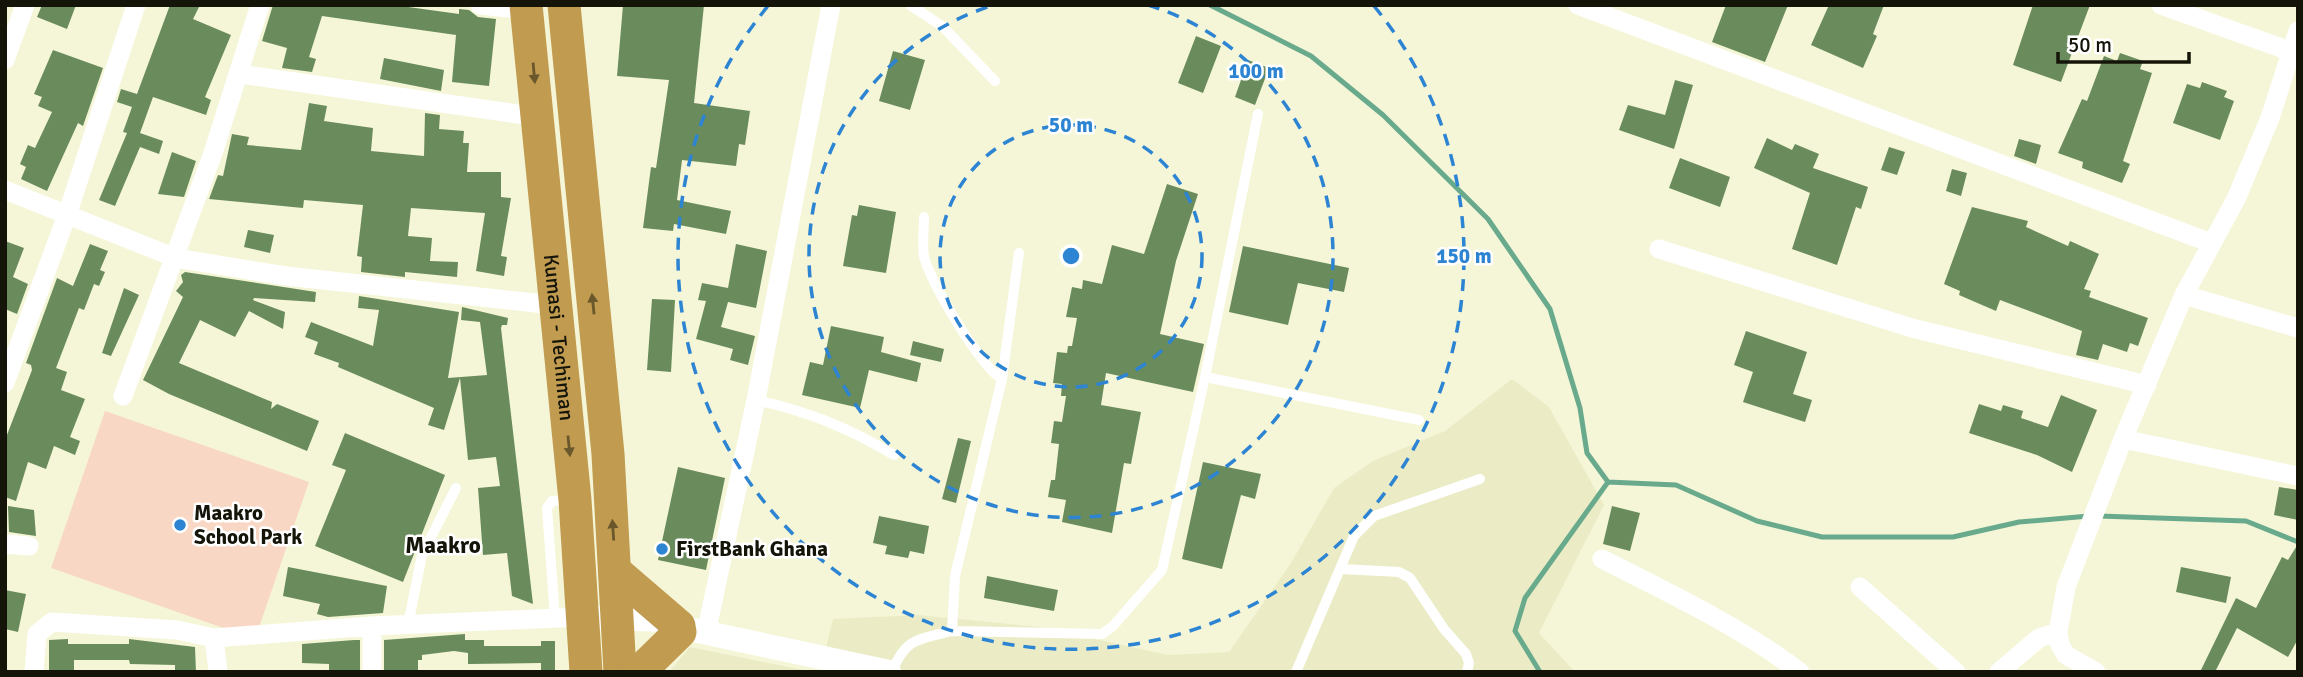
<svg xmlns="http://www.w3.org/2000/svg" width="2303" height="677" viewBox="0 0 2303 677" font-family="Signika,sans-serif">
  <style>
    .built { fill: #ebecc6 }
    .green { fill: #f8d8c5 }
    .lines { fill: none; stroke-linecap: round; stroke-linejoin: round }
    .stream { stroke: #69aa8d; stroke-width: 5 }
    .building { fill: #6a8c5c }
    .service { stroke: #fff; stroke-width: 10 }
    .minor { stroke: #fff; stroke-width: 19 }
    .tertiary { stroke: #fff; stroke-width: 24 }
    .trunk { stroke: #c09b50; stroke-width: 33 }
    .oneway { fill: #6a582c }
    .ring { fill: none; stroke: #2c84d2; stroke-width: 3.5; stroke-dasharray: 12 9 }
    .poi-dot { fill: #2c84d2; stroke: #fff; stroke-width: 2.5 }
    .labels { text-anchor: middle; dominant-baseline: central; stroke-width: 5; stroke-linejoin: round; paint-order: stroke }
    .street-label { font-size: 21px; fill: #141409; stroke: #fff }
    .poi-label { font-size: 21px; font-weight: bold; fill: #141409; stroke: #fff; text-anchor: start }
    .neighbourhood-label { font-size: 23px; font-weight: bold; fill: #141409; stroke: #fff }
    .centre { fill: #2c84d2; stroke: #fff; stroke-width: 3.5 }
    .ring-label { font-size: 21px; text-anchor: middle; font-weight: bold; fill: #2c84d2; stroke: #fff; stroke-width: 5; stroke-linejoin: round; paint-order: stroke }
  </style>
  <rect width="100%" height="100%" fill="#f5f6d7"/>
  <path class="built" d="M1512,379L1549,407L1604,505L1539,633L1575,672H820L833,619L918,615L1040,627L1168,655L1229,652L1291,563L1334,488L1373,461L1445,431Z
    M690,647L813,672H669Z"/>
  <path class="green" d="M105,411L309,482L255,639L51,568Z"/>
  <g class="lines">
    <path class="stream" d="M1210,5L1311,56L1383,115L1488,219L1550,309L1580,408L1587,453L1608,482L1676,485L1757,521L1822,537H1953L2019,522L2089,516
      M2099,516L2246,521L2298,542
      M1540,672L1515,631L1525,598L1608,482"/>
  </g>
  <path class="building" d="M42,5H76L67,29L37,17Z
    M170,5H200L193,19L231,35L205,97L211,100L206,115L153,97L140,133L163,141L159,154L140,147L115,206L99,200L127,133L123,132L132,107L117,102L121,89L137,94Z
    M273,5H394L459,14V9L469,10L478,17L496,19L489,86L452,82L456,35L322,16L309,57L316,59L312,72L282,68L287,48L262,41Z
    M623,5H704L694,103L750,111L745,145L739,144L736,166L682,160L677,200L731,211L726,234L674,224L673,231L643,228L651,167L656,168L669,80L617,76Z
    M1726,5H1788L1765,62L1712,42Z
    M1829,5H1884L1873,34L1877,36L1863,68L1811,45Z
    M2033,5H2090L2061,82L2013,65Z
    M1196,36L1221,46L1203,93L1178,83Z
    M53,50L103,68L83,126L78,123L47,191L21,179L26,167L20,164L28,145L35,148L52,112L38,106L42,97L34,94Z
    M893,51L925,60L910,110L879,101Z
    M2120,53L2143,61L2140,69L2152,73L2123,161L2130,164L2122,183L2082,168L2083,162L2058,153L2082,99L2087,101L2104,56L2117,61Z
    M384,58L444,70L441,91L380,79Z
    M1248,60L1269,68L1255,105L1235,97Z
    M1675,80L1693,85L1674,149L1619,130L1628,105L1665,115Z
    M2202,82L2227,91L2224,97L2234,101L2220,140L2173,123L2187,84L2200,88Z
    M309,103L327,106L324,121L373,128L371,151L424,156L425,113L440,115L439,129L464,131L463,143H469L467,172H501V197L511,198L501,256L507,257L504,276L476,271L485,213L411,208L408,236L432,238L430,261L458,262L457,277L405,272V277L361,272L362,257L357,256L363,205L304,200L303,208L209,199L218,175L223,176L232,134L249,137L247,145L301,150Z
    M1767,138L1792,150L1795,144L1819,154L1813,168L1868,187L1861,209L1856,207L1837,265L1792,249L1810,193L1754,168Z
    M2019,139L2041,145L2036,164L2014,156Z
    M1889,147L1905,152L1897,175L1881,170Z
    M172,152L196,161L184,197L158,194Z
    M1680,158L1730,177L1720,207L1669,188Z
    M1952,169L1967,173L1961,196L1946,191Z
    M1167,184L1198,194L1176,261L1160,334L1204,344L1193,392L1106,373L1101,405L1141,412L1131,464L1124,463L1112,533L1062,522L1066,500L1048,497L1051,480H1055L1059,444L1051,443L1054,421L1062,422L1066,396H1061L1062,384L1053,383L1057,352L1067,353L1068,346H1072L1077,318L1066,317L1072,287L1082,289L1083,280L1102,284L1112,245L1144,254Z
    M859,205L896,212L886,273L843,266L852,215L857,216Z
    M1972,207L2028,221L2026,227L2068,246L2070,241L2099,254L2084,289L2091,291L2089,297L2148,318L2138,346L2130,343L2127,352L2103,344L2098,360L2076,355L2082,331L2000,300L1996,311L1959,295L1960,291L1944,284Z
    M248,230L274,235L270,253L244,247Z
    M5,241L24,248L13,277L28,284L17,314L5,309Z
    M90,244L108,251L100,270L105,272L99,286L94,284L84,310L79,308L56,368L67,372L61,390L85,399L70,437L80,441L75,455L54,446L46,469L28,462L16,501L5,497V440L32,370L31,365L26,363L57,278L73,286Z
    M736,244L767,251L756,308L728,302L721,327L755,336L748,365L730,360L733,349L696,339L706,301L698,300L702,283L728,288Z
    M1243,246L1349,268L1344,292L1298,283L1288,325L1229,312Z
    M185,272L316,292L315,302L254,298L253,300L285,312L283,329L249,311L235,337L200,320L179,363L272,402L271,409L277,404L319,421L307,451L169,394L143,380L183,297L176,291L183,282L181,275Z
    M124,288L139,295L111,356L102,353Z
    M359,296L459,312L448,378L487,375L480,322L461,320L462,307L508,318L507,325H502L501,328L533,604L512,596L507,553L483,555L478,488L500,486L496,457L468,460L460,378L444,430L428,425L434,408L338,367L339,363L314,354L318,342L305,337L311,322L373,346L379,310L358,308Z
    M652,299L675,300L671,372L647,370Z
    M831,326L884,337L881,352L921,363L917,382L869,370L860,408L802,395L810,362L823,365Z
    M1746,331L1807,352L1793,394L1812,400L1805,422L1743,402L1753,372L1734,365Z
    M913,341L944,349L941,362L910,355Z
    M2061,395L2097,410L2072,472L2037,455L1969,433L1979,404L2001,411L2003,405L2023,411L2021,418L2048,427Z
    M345,433L445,475L403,582L315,546L346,470L332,465Z
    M958,438L971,441L956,503L942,499Z
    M1203,462L1261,474L1255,499L1241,495L1222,569L1182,559Z
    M678,467L725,478L706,570L658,560Z
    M2279,487L2298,490V520L2274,515Z
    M8,506L34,510L36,536L9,532Z
    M1612,506L1640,513L1630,551L1603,544Z
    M879,516L929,526L924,554L910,551L908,558L885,554L887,546L873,543Z
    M2298,544V639L2288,657L2237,628L2215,672H2200L2236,598L2256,608L2282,557L2288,560Z
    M288,567L387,586L383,613L328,617L317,614L320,604L283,596Z
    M2181,567L2231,577L2226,603L2176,592Z
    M987,576L1058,590L1054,611L984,598Z
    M5,590L26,594L18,632L5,629Z
    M465,634V640H484V646H541V641H555V672H541V663L468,664V653L454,651L422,655V660H418V672H384V640Z
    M68,639V644H129V639L195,647L196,672H175V665L130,664L129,660H74V672H49V640Z
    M354,640H360V672H329V664L302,663V644Z"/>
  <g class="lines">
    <path class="service" d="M910,5L942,26L995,81
      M924,217C924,230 922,244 924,256C929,281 981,367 1002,379
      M1205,377L1419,420
      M756,400C807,411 849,428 894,455
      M1341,569L1399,572L1410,578L1444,629L1466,654L1469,663L1467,672
      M555,618L547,508L552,501L571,500
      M408,625L422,555L456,488
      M952,631L1102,634L1113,626L1162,570L1205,377L1258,114
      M892,672C905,638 919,639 952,631L955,576L1002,379L1019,253
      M1296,672L1354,536L1374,516L1480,479"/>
    <path class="minor" d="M480,5L527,10
      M1578,5L2211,243
      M2161,5L2298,54
      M5,60L25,5
      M240,74L538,117
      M5,190L176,258L286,276L554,305
      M1659,249L1912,328L2147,385
      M2184,295L2298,328
      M5,383L67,215L136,5
      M123,396L213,153L260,5
      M2123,439L2298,476
      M5,544L29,546
      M1602,559C1671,594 1739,626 1800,672
      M1860,587L1956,672
      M706,633L756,400L831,5
      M214,638L372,626L582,617
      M34,672L37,634L52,622L177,630L214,638L218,672
      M372,672V626
      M1999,672L2039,638L2058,632
      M2096,672L2066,655L2060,645L2058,632L2066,587L2123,439L2184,295L2236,199L2270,118L2298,31"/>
    <path class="tertiary" d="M582,617L663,620L689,629L889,672"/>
    <g class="trunk">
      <path id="s1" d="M526,5L575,500L586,672"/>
      <path d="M564,5L608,454L620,672"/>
      <path d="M615,571L679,626"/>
      <path d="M639,672L680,632"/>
    </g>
  </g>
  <defs><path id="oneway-solid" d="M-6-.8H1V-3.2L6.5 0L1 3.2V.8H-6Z" transform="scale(1.75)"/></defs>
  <g class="oneway">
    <use href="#oneway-solid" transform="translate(534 73) rotate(85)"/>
    <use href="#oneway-solid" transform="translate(593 304) rotate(-96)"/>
    <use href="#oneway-solid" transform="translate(569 446) rotate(84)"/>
    <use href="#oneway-solid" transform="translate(613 530) rotate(-94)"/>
  </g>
  <g class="ring">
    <circle cx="1071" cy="256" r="131"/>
    <path d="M1148 5A262 262 0 1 1 994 5"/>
    <path d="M1374 6A393 393 0 1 1 768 6"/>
  </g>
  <g class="poi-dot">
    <circle cx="180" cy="525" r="7"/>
    <circle cx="662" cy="549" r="7"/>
  </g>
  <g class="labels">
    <g class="street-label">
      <text stroke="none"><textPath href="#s1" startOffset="334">Kumasi - Techiman</textPath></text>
    </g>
    <g class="poi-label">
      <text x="194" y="513">Maakro<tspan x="194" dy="24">School Park</tspan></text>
      <text x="676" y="549">FirstBank Ghana</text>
    </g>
    <g class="neighbourhood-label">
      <text x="443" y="545">Maakro</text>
    </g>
  </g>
  <circle cx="1071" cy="256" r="10" class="centre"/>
  <g class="ring-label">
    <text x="1256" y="78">100 m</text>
    <text x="1071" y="132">50 m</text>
    <text x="1464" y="263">150 m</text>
  </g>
  <rect width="2303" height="677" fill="none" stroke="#141409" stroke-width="14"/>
  <path d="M2058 52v10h131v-10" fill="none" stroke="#141409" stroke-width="3.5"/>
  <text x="2068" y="52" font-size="21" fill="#141409" stroke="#ffffff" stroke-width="5" paint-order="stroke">50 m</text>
</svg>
